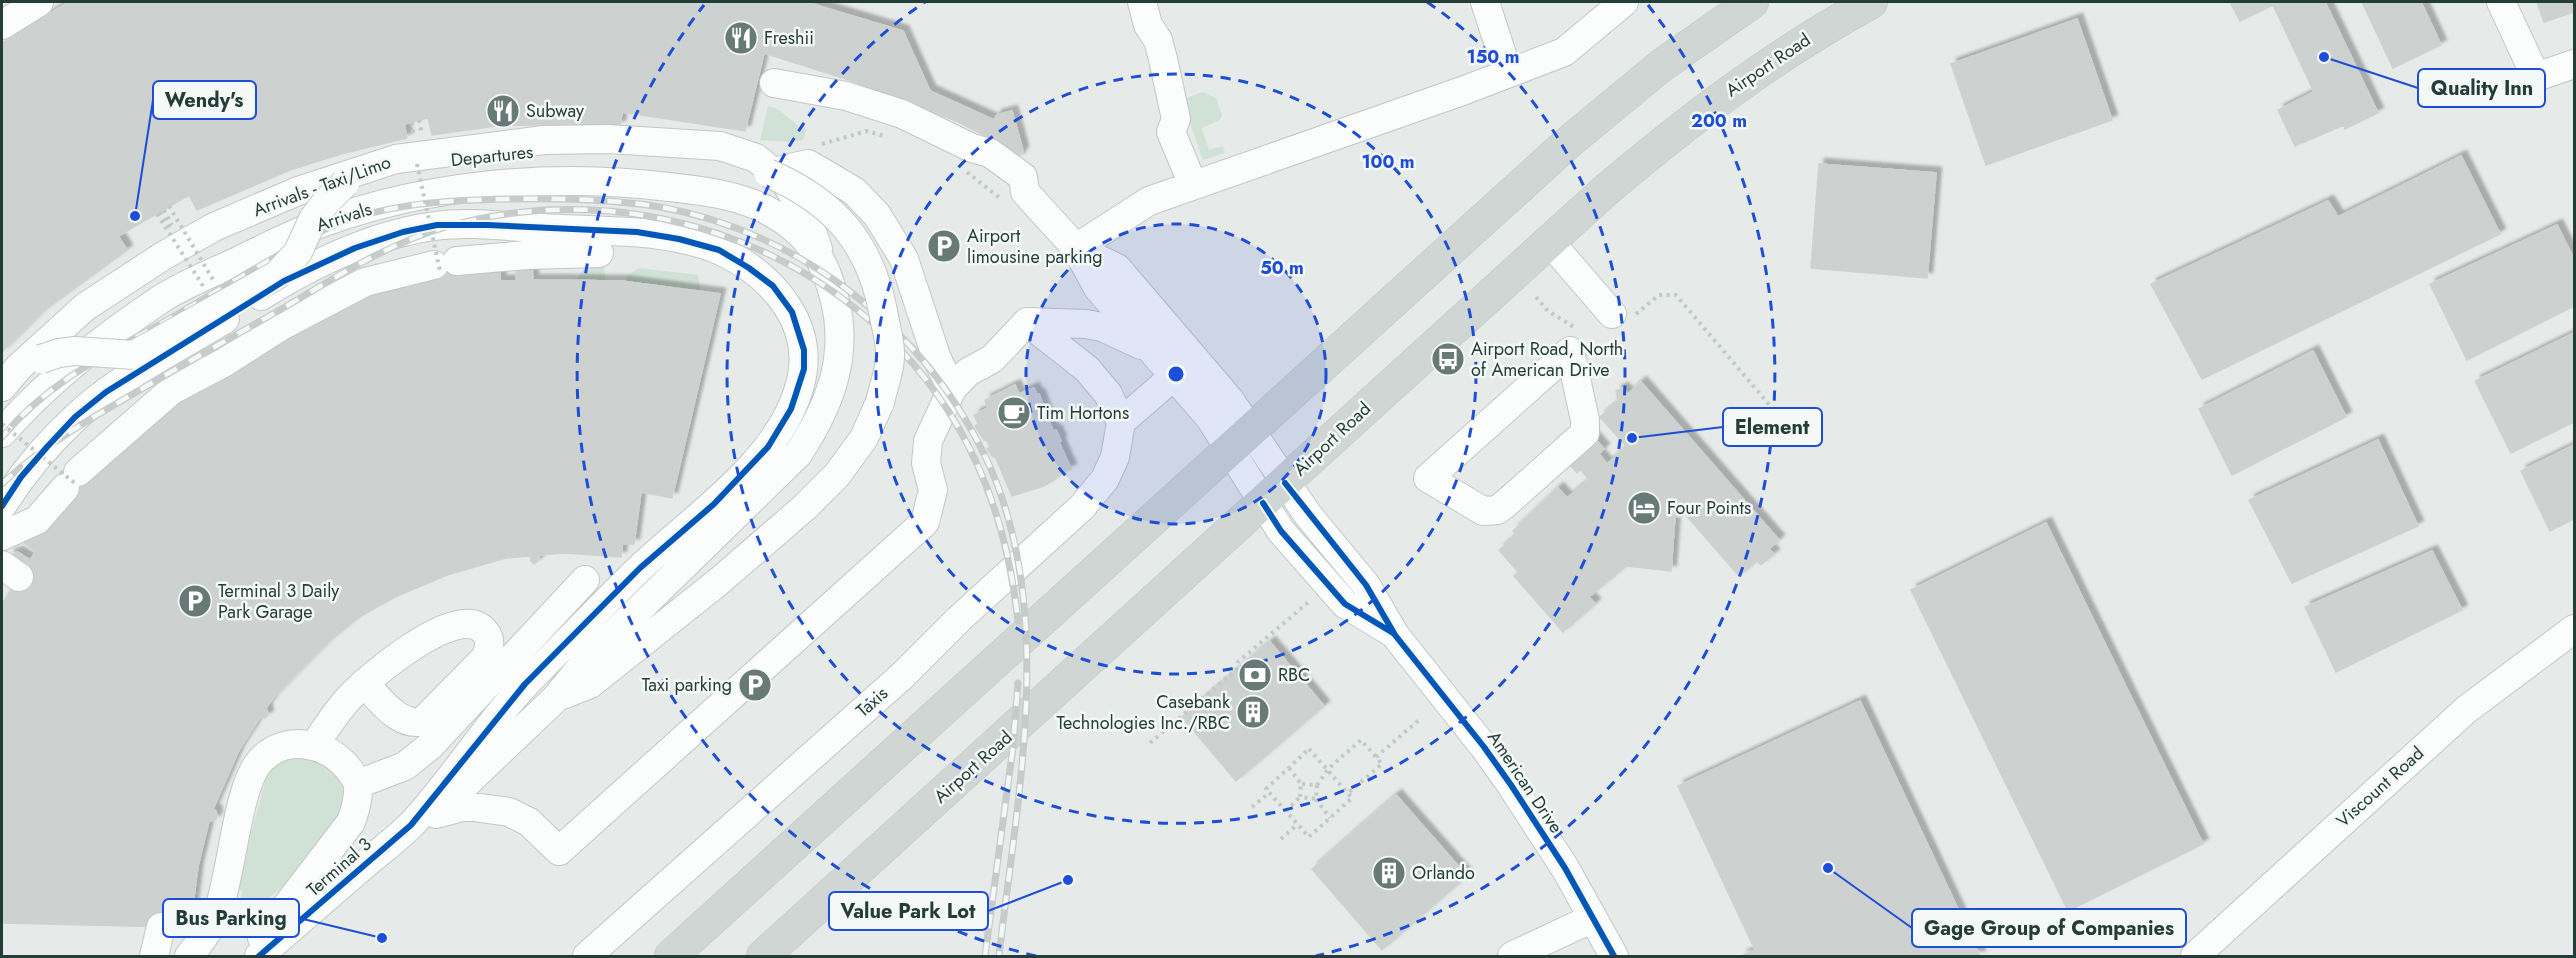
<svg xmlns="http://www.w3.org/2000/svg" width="2576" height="958" viewBox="0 0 2576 958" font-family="Jost,sans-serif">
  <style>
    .green { fill: #d0e2d6 }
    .building { fill: #cdd1d0; stroke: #ced3d1; stroke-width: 1.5; filter: url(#shadow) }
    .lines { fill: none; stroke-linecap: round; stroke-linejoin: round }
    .minor-casing { stroke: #c3c7c5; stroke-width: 30 }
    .major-casing { stroke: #bec6c4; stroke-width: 34 }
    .path { stroke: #c2cac8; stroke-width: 4; stroke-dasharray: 3 4.5; stroke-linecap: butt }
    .minor { stroke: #fbfcfc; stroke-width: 28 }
    .major { stroke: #cfd6d4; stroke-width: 33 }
    .rail-casing { stroke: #c7cbca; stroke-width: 7 }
    .rail { stroke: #f4f9f7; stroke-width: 4.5; stroke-dasharray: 14; stroke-linecap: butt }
    .minor-bridge-casing { stroke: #c3c7c5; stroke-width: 30; stroke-linecap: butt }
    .path-bridge { stroke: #c2cac8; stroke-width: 4; stroke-dasharray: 3 4.5; stroke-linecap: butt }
    .minor-bridge { stroke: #fbfcfc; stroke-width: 28 }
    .cycleway-casing { stroke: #f4f9f7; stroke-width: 10 }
    .cycleway { stroke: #0057b8; stroke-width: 6 }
    .ring { fill: none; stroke: #1d4ed8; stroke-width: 3; stroke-dasharray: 10 8 }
    .labels { text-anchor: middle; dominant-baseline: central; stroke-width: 5; stroke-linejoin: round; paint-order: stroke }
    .poi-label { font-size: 18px; fill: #243d38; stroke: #f4f9f7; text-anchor: start }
    .street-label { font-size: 18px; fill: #243d38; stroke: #f4f9f7 }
    .centre { fill: #1d4ed8; stroke: #f4f9f7; stroke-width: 3 }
    .ring-label { font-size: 18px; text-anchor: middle; font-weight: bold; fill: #1d4ed8; stroke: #f4f9f7; stroke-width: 5; stroke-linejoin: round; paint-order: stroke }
    .leader { fill: none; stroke: #1d4ed8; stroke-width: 2 }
    .callout-dot { fill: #1d4ed8; stroke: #f4f9f7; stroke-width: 2 }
    .callout { fill: #f4f9f7; stroke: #1d4ed8; stroke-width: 2 }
    .callout-label { font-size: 20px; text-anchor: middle; font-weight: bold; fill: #243d38 }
  </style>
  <defs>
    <filter id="shadow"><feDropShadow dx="5.5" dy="-5.5" stdDeviation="1.5" flood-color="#0004"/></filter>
  </defs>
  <rect width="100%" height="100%" fill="#e6eae8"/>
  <path class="green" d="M1202,92L1216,98L1222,115L1220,120L1202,128L1209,150L1223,146L1225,153L1203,160L1182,100Z
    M768,106C784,109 792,125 807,129L803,140L792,142L760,140Z
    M604,265L605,280L577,279L585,267Z
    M639,268L698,275L700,291L626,281L628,275Z
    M294,755L336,768C339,775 346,786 346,794C344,847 268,897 230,929L243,891L236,889L267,775L278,763Z"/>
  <path class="building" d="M69,2H806L903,31L930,91L994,120L997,115L1012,111L1023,151L1018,159L986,136L956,121L852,81L764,53L745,131L622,112L620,126L569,124L496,126L432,135L428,118L404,124L407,138L341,154L290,170L197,210L189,195L118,236L127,250L41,313L2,352V43Z
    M2230,2H2325L2378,113L2345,129L2344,125L2295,146L2278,110L2314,92L2273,5L2240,21Z
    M2362,2H2421L2441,45L2393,68Z
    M2537,2H2574V12L2544,22Z
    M2077,19L2112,120L1986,165L1951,64Z
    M2461,156L2500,234L2202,379L2151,284L2328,201L2338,217Z
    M1819,164L1936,173L1927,278L1811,268Z
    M2557,225L2574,259V306L2467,360L2430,284Z
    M499,265L500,281H516V268L532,266L533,280L621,281L720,294L672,498L641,492L634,544H622L621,557L565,553L539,555L538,561L534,564L531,561L530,556L506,558L447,575L395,597L359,617L326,644L273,698L266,708L268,715L265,718L260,717L239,750L213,809L216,811L217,817L215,820L209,821L198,866L191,920H184L181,934H173V927L2,923V604L19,577L9,555L18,552L30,560L36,552L22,541L41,520L158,410L340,296L440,271Z
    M499,265L504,322L437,333L354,357L349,366L370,424L287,467L248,492L215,516L173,464L158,467L125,498L69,570L38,547L36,552L22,541L117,447L243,356L386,281L440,271Z
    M2574,333V422L2511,453L2475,381Z
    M2313,351L2346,417L2232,475L2199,409Z
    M1641,382L1779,540L1769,549L1774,554L1761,565L1757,561L1739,576L1684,513L1679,517L1675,516L1671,571L1626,566L1589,597L1595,604L1563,632L1514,576L1518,572L1499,550L1517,535L1513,531L1558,488L1567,498L1589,480L1581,470L1599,454L1607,464L1627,447L1600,417L1618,402L1616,391L1623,388L1628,394Z
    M1015,385L1019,394L1034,388L1037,395L1039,394L1053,431L1056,430L1061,441L1059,442L1071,469L1058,474L1059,477L1044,486L1012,496L995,456L993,457L987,449L990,447L986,439L984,440L975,426L978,424L974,415L988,408L985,400Z
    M1580,422L1604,449L1577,473L1553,445Z
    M2378,440L2418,526L2292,583L2249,500Z
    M2574,445V519L2550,531L2521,471Z
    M2046,523L2203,844L2068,911L1911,590Z
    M2432,551L2462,610L2336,672L2305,607Z
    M1270,642L1324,706L1236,781L1182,717Z
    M1860,701L1980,956H1741L1755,950L1678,786Z
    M1396,795L1467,876L1382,950L1312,869Z"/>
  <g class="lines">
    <g class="minor-casing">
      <path id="minor" d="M1142,2L1148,25L1158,40L1163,59L1176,119L1171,132L1193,185
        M1485,2L1508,73
        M2501,2L2536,77L2574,64
        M2,25L39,2
        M774,83L846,96L902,114L972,148L990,153L1023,177L1025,192L1076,248L1098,288L1210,418L1281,531L1345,604L1391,632
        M773,172L808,164L854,191L877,215L904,259L937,359L952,389
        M1549,241L1612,314
        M1076,248L1117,268L1229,399L1308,515L1366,585L1395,635L1484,747L1511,785L1565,868L1614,956
        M1076,248L1149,201L1465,90L1564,52L1624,2
        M457,261L527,255L599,253
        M1027,322L1086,324L1102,327L1141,345
        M1570,351L1585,420V433L1504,505L1497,510L1483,511L1428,478Z
        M2,387L19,367L85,307L163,256L214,227L298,191L396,159L544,140L608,139L720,146L756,158L785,182L806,214L818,249
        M1121,422L1174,376L1193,378
        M2,433C47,381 104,337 161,299C186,283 215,272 242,259C269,246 296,232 324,222C434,183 554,173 669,187C704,191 741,195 772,213C809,234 826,261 835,301C849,358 829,407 798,454L586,661L555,699L454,795
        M78,472L172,390L225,362L283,325L365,282L434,265
        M2,506C22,474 47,444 75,418C117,378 176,349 225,319
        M2,536L37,520L65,488
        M2,565L19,577
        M565,694L590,684L717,583L805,507L837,475L864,438L880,402
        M314,746C325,729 336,712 350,697C369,677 460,599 485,632C492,640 489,650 485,658L423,721C399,728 379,698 364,683
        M358,784L405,766L430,746L585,580
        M436,814L466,806L509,812L529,822L559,851L925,522L933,490L926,463L928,441L952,389L968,372L992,359L1027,322
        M154,956L161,927
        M189,956C201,942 211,928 218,911C232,875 237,783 262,759C287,734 326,743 347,767C351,772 357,780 358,786C359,799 355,811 351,822L262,938
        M259,956C294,926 328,896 363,866C379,852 397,839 412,824C456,776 490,719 536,673C570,639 603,604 638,570C691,519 778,463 799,388C818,327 774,276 721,251C697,240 656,233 630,232C594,230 557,229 521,227C493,225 463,222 435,226C374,234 312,264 261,296
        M587,956L902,676L959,619L1082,507L1105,479L1115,457L1121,422L1108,394L1087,369L1027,322
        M1512,956L1593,918
        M2195,956L2467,709L2574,629"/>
    </g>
    <g class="major-casing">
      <path id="major" d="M671,956L1570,141L1662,65L1752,2
        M763,956L1605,191C1690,119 1773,56 1871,2"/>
    </g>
    <path class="path" d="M419,120L422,134
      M412,122L413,133
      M822,144L867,131L887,137
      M967,172L1001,199
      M164,210L172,225
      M160,212L170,227
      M1536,297L1548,311L1574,327
      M1636,314L1659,295H1676L1795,435
      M1150,743L1237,669L1238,662L1311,600
      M1309,749L1352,798L1309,837L1266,789Z
      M1376,757L1419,720
      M1289,768L1301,784L1300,797L1316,799L1317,785L1301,784
      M1317,785L1328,769L1361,740L1382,764L1348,793
      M1316,799L1330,818
      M1252,807L1269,793
      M1286,811L1300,797
      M1281,839L1298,824"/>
    <use href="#minor" class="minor"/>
    <use href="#major" class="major"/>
    <g class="rail-casing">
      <path id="rail" d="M2,437C51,379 113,351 178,314C214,293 250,271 286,251C300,243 315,234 330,227C386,203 450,200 510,199C560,198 611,199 660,207C799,232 924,328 985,456C1058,608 1017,796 999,956
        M2,484C29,458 60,438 92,418C156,380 220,344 285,307C336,277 389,243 446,227C654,167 887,265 977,464C1000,514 1012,566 1018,621
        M985,956L1013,747L1018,683"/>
    </g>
    <use href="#rail" class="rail"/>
    <g class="minor-bridge-casing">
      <path id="minor-bridge" d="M768,173C835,202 871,243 884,316C886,328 891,344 890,357C890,371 883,388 880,402
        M41,359L59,353L75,351L134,355L277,275L298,252L313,219L326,202L345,183"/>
    </g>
    <path class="path-bridge" d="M417,164L440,271
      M169,206L215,283
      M157,214L205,289
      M2,424L77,485"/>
    <use href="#minor-bridge" class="minor-bridge"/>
    <g class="cycleway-casing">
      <path id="cycleway" d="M1285,483L1366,585L1395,635L1484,747L1511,785L1565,868L1614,956
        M1263,503L1281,531L1345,604L1393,633
        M2,506L21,477L47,447L75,417L106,392L284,281L355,248L403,232L437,225H487L637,232L679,239L719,250L749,268L773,286L792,312L804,350V369L791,409L768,447L714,504L640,568L525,684L411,825L259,956"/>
    </g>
    <use href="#cycleway" class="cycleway"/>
  </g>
  <circle cx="1176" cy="374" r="150" fill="#1d4ed8" fill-opacity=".12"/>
  <g class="ring">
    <circle cx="1176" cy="374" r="150"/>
    <circle cx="1176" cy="374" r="300"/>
    <path d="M1427 2A449 449 0 1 1 925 2"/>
    <path d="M1036 956A599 599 0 0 1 704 5M1648 5A599 599 0 0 1 1316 956"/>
  </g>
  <defs>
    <g id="restaurant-disc" transform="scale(1.725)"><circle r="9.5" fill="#687a76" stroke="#f4f9f7"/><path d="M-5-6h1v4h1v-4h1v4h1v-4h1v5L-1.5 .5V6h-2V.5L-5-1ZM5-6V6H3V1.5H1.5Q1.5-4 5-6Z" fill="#fff"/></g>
    <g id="parking-disc" transform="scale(1.725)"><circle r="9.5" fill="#687a76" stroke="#f4f9f7"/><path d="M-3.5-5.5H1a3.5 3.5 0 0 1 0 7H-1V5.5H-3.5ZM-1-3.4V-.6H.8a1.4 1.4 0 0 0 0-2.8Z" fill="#fff"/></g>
    <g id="bus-disc" transform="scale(1.725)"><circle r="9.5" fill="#687a76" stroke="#f4f9f7"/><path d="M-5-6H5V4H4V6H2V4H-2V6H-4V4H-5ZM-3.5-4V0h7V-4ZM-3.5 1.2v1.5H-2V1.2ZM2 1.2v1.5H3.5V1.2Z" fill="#fff"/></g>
    <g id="cafe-disc" transform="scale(1.725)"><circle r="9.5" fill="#687a76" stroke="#f4f9f7"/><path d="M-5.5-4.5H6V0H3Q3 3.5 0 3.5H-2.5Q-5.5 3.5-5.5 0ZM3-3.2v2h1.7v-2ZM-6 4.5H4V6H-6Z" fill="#fff"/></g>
    <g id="hotel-disc" transform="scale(1.725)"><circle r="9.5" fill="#687a76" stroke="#f4f9f7"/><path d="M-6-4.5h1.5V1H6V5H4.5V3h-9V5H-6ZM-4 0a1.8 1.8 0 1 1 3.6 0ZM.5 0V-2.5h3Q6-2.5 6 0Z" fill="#fff"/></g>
    <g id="bank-disc" transform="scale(1.725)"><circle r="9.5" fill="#687a76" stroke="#f4f9f7"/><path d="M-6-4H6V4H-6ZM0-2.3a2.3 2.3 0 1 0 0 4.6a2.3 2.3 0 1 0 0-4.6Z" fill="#fff"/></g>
    <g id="building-disc" transform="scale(1.725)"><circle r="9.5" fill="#687a76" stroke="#f4f9f7"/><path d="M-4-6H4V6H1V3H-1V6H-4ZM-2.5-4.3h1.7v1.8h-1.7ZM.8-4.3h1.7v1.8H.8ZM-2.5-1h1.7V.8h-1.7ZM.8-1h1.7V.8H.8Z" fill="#fff"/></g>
  </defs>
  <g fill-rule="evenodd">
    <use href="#restaurant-disc" x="741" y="38"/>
    <use href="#restaurant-disc" x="503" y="111"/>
    <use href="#parking-disc" x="944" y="246"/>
    <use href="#bus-disc" x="1448" y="359"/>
    <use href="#cafe-disc" x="1014" y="413"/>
    <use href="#hotel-disc" x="1644" y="508"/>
    <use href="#parking-disc" x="195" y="601"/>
    <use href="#bank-disc" x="1255" y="675"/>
    <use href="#parking-disc" x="755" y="685"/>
    <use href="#building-disc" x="1253" y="712"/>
    <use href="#building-disc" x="1389" y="873"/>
  </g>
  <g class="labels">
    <g class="poi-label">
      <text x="764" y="38">Freshii</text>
      <text x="526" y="111">Subway</text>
      <text x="967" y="236">Airport<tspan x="967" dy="21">limousine parking</tspan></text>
      <text x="1471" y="349">Airport Road, North<tspan x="1471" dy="21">of American Drive</tspan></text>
      <text x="1037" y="413">Tim Hortons</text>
      <text x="1667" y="508">Four Points</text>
      <text x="218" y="591">Terminal 3 Daily<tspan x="218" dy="21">Park Garage</tspan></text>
      <text x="1278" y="675">RBC</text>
      <text x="732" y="685" text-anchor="end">Taxi parking</text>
      <text x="1230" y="702" text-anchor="end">Casebank<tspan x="1230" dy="21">Technologies Inc./RBC</tspan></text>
      <text x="1412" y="873">Orlando</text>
    </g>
    <g class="street-label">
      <text transform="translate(1768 65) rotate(-34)">Airport Road</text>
      <text transform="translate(492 156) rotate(-6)">Departures</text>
      <text transform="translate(322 186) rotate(-20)">Arrivals - Taxi/Limo</text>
      <text transform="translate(344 217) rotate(-18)">Arrivals</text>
      <text transform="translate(1332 439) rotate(-43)">Airport Road</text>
      <text transform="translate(872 702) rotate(-42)">Taxis</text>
      <text transform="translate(973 767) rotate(-42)">Airport Road</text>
      <text transform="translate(1525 782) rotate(56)">American Drive</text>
      <text transform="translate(2380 787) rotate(-42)">Viscount Road</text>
      <text transform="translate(339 867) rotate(-41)">Terminal 3</text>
    </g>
  </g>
  <circle cx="1176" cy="374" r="9" class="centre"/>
  <g class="ring-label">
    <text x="1493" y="63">150 m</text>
    <text x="1719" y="127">200 m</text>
    <text x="1388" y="168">100 m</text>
    <text x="1282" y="274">50 m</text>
  </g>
  <path class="leader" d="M2324 57L2418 88M135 216L153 100M1632 438L1723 427M1068 880L988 911M382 938L299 918M1828 868L1912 928"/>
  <g class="callout-dot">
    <circle cx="2324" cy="57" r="6"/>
    <circle cx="135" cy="216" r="6"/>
    <circle cx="1632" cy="438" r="6"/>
    <circle cx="1068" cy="880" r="6"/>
    <circle cx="382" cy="938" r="6"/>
    <circle cx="1828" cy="868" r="6"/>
  </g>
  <g class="callout">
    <rect x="2418" y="69" width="127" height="38" rx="6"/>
    <rect x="153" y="81" width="103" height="38" rx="6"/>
    <rect x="1723" y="408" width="99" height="38" rx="6"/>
    <rect x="829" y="892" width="159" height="38" rx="6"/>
    <rect x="163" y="899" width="136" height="38" rx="6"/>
    <rect x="1912" y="909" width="274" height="38" rx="6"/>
  </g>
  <g class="callout-label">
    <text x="2482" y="95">Quality Inn</text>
    <text x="204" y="107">Wendy's</text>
    <text x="1772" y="434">Element</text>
    <text x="908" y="918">Value Park Lot</text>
    <text x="231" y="925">Bus Parking</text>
    <text x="2049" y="935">Gage Group of Companies</text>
  </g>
  <rect width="2576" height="958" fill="none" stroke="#243d38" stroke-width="6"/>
</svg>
